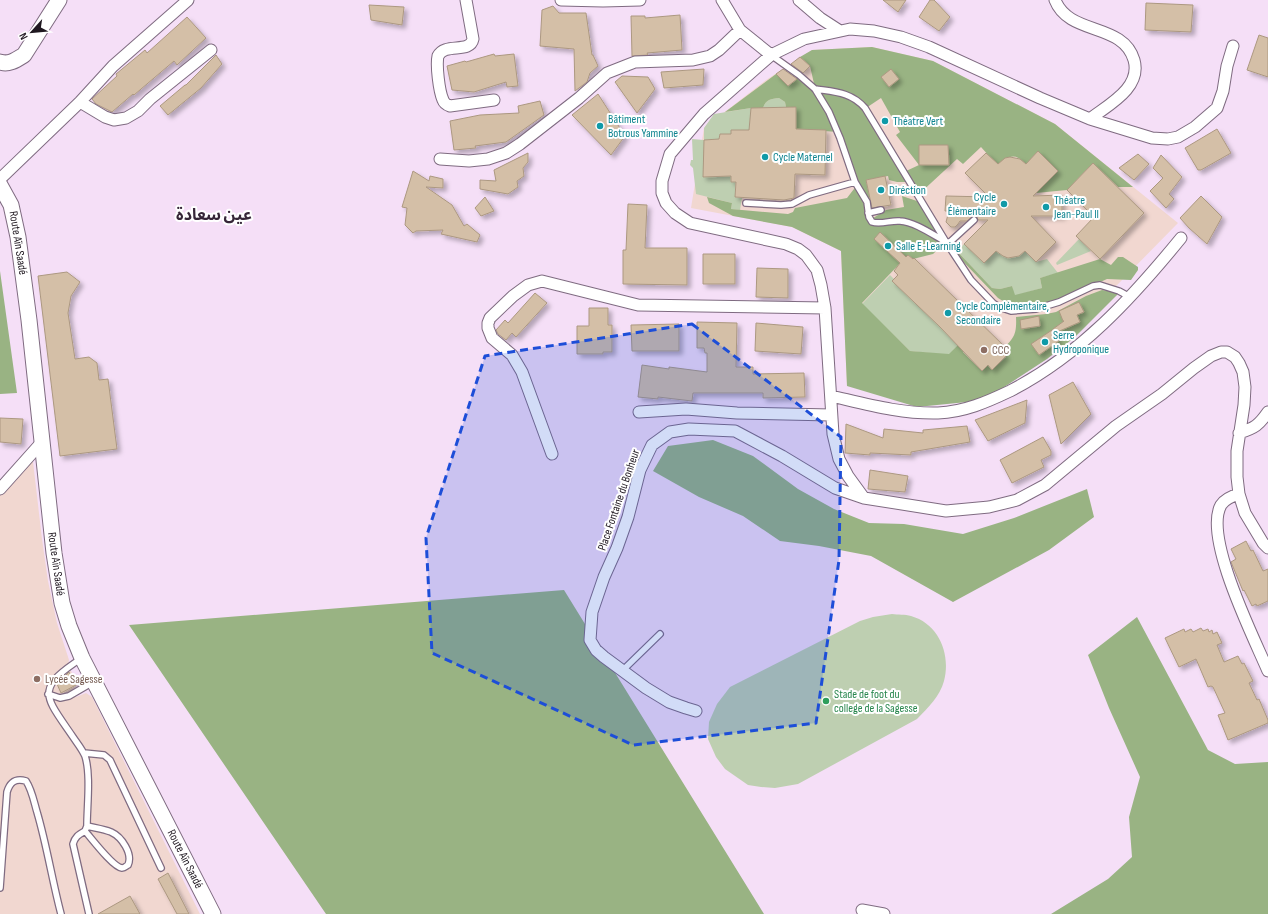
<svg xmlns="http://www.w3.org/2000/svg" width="1268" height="914" viewBox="0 0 1268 914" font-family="'Sofia Sans Condensed','Noto Sans Arabic',sans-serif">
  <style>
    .education { fill: #f1d7d0 }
    .green { fill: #becfb1 }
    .forest { fill: #99b383; fill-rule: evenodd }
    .building { fill: #d4bfa7; stroke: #ac9881; filter: url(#shadow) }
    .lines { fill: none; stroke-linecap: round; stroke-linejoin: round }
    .lane-casing { stroke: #7f6b81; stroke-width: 8 }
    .street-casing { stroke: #7f6b81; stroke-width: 13 }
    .secondary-casing { stroke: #7f6b81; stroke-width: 17 }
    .lane { stroke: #fff; stroke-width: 5.5 }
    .street { stroke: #fff; stroke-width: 11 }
    .secondary { stroke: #fff; stroke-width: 15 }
    .marked { fill: #1d4ed8; fill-opacity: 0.2; stroke: #1d4ed8; stroke-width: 3; stroke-dasharray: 8 5; stroke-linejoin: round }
    .culture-dot { fill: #0f9aa8; stroke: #fff; stroke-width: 1.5 }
    .education-dot { fill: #8d6e63; stroke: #fff; stroke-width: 1.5 }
    .leisure-dot { fill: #2e9e5b; stroke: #fff; stroke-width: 1.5 }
    .labels { text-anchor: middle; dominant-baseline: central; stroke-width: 4; stroke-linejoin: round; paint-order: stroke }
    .culture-label { font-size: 12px; fill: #0d838f; stroke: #fff; text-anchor: start }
    .street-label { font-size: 12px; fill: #1f1820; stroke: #fff }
    .education-label { font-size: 12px; fill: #785e54; stroke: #fff; text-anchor: start }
    .leisure-label { font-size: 12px; fill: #27864d; stroke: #fff; text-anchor: start }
    .district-label { font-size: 16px; font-weight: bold; fill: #362638; stroke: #fff }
  </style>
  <defs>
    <filter id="shadow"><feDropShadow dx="3.5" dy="3.5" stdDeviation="2" flood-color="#0004"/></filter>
  </defs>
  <rect width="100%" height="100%" fill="#f5dff7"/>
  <path class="education" d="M872,47L933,61L1055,124L1178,223L1071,332L983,394L847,386L841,251L792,227L691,208L704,128L766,80L812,50Z
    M32,453L42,539L48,581L57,623L69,660L68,664L61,668L64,673L71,671L77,685L72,690L76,697L86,693L92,697L200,914H0V492Z"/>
  <path class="green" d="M779,98L785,102L786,107L763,108C766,99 771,99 779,98Z
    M751,108V130H731V134H720L719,139L703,176H736L735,197L742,198L740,210L731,209L732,203L696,194L693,168L690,165L691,160H693L692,139L704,140V128L714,114Z
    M1079,239L1091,251L1057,265L1056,263Z
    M964,244L990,245L1008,258L1019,256L1026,248L1027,254L1036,262L1047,259L1058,273L1040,278L1042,288L1014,296L1012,286L1000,289L992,288L957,251Z
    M890,275L959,344L949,355L910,351L862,304Z
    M892,614C898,615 905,614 911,616C939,624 951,654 944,681C940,696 928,708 917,719L798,784L775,788L761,787L748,785L725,769L716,757L708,739L709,722L717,704L730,687L860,621L873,617Z"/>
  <path class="forest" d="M872,47L933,61L1055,124L1133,187H1118L1093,163L1067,190L1036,193L1038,151L1029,161L1034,166H1026C1017,152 1008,155 998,166L981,147L963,164L957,159L918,195L910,182H897L889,180L888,176L866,180L872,209L868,211L870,220L886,210L904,207L902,196L923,203L946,242L933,254L913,259L908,255L862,303L910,351L949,354L959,344L965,350L963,352L982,371L988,365L992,370L1006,357L1001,351C1013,339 1017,336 1016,317L1046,314L1056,312L1086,296L1102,290L1119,293L1075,337L1047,359L992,395L967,402L917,407L847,386L841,251L792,227L733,216L709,203L707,197L732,203L731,209L788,214L793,212L795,208L847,198L857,185L838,132L796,129V107H786L785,102L779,98C771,99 766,99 763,108H751L725,112L776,74L788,86L799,75L815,88L810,66L800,57L812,50ZM881,98L900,132L896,135L919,165L904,172L866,108Z
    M957,251L992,288L1000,289L1012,286L1015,295L1042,288L1040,278L1100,259L1111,265L1118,257H1123L1138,267V270L1131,280L1107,279L1058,301L1037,307L1006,303L998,298L955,253Z
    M0,271L17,393L0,394Z
    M713,440L753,456L798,489L834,509L869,523L904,524L963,534L1014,518L1087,489L1094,517L1049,550L953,602L871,556L819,546L780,541L743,516L699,497L653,471L668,446Z
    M564,590L764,914H326L129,625Z
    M1137,617L1208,750L1235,764L1268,762V914H1051L1108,879L1132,857L1129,817L1140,777L1109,708L1088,655Z"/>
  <path class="building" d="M883,0H906L898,12Z
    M930,0H934L950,17L939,31L919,17Z
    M1146,3L1193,5L1191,32L1145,30Z
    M369,5L404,7L402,25L371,20Z
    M553,6L559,13H586L592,55H593L598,66L590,73L587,82L575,91L574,49L540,46L542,10Z
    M680,15L682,50L647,53L648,55L632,56L631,16H645V18Z
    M187,17L206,38L177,65L174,61L134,95L133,94L112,112L96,104L92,99L117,76L116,74L145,50L147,53Z
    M1259,35L1268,38V77L1247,70Z
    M494,54L495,56L514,54L518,86L507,87L506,82L474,92L452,90L447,66L465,61L466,62Z
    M216,55L222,64L201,88L168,115L160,106L185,85H186Z
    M800,57L810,66L803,73L791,64Z
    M704,69L703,85L664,88L661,72Z
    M783,69L797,79L788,86L776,74Z
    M891,69L899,79L889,87L881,77Z
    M622,76L648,77L655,89L637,113L615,82Z
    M598,94L625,136L611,155L572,115Z
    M540,101L544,115L506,142L475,146L476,148L454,150L450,121L480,115L519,113L518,106Z
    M796,107V129L826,130L825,175L795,174L794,198L784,200L735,197L736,182H731V176L703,177L704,140L719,139L720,134H731V130H749L751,108Z
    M1217,129L1231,153L1201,170H1198L1185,148Z
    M919,145H948L949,165H919Z
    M1038,151L1058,171L1033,196L1062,195V216H1031L1056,242L1036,262L1025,251L1019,256L1008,258L1003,256L996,251L984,263L964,244L988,220H978L977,217L973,216L967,221H960L958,224L955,227H951L946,222L949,211H945L946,196L989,197L965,173L986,153L998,164L1005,158L1010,157L1020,159L1026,164Z
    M528,153V162L523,168L524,176L517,181L518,187L508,194L480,189V180L496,181L494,170Z
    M1138,154L1149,164L1134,180L1119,168Z
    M1161,155L1182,177L1169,194L1174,199L1166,208L1150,191L1163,178L1153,168Z
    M1093,163L1144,213L1100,259L1076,236L1094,217L1067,190Z
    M413,171L429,181L430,176L443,179V188L426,187L452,205L464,226L467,224L480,235L477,242L441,234L443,230L416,231L413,233L405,225L407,208L402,207Z
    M885,176L891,205L872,208L866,180Z
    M1201,196L1222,217L1207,244L1189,228L1180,218Z
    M485,197L494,211L481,216L475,208Z
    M628,204L647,205L645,248H687V285L623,284V250H626Z
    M880,232L906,257L908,255L913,259L914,258L1005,347L1001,351L1006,356L992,370L988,365L982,371L940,327L892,281L898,275L894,271L900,263L874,239Z
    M703,254H735V284H703Z
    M757,268L788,269V298L756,297Z
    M67,272L80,282L71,296L68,313L75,359L89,357L97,363L99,380L108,379L117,449L60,456L38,276Z
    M535,293L547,303L516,337L512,333L506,340L498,334L496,330L505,320L508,323Z
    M1079,302L1084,312L1077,315L1080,322L1055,333L1053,329L1064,321H1063L1059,311Z
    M589,308H608V325H612V352H603V354H577V326H589Z
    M1039,316L1040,326L1021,329L1020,320Z
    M697,322L737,323L736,367H753V374L804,373L805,397L763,398V393H693L692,401L658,397V399L638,397L642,365L669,369V367L707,372V353H705L704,348H697Z
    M756,323L803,327L801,354L755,351Z
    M679,324V351H632L631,325Z
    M1052,330L1059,341L1039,355L1031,344Z
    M1073,382L1091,414L1061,444L1049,395Z
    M1027,400L1025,423L988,441L975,420Z
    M0,418L23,419L21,444L0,442Z
    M846,424L883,438L884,429L923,433V430L967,426L970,442L911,452V455L870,453V455L845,453Z
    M1043,437L1051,451V455L1041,460L1044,467L1012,483L1000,460Z
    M870,470L908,476L905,492L868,489Z
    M1246,541L1251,551L1253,550L1263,571L1268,569V601L1257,606L1256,604L1252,606L1244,590L1243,591L1231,562L1236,559L1231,549Z
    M1201,628L1203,631L1208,629L1209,632L1212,630L1213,634L1217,632L1222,643L1217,645L1224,662L1238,656L1242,664L1244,663L1253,681L1249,683L1257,700L1259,699L1268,720V723L1228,740L1218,715L1225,713L1213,687L1211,686L1208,687L1196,659L1179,667L1165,638L1184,629L1185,632L1191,629L1193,632Z
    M69,672L76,685L61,693L57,684Z
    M168,873L189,914H177L158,879Z
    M130,896L140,914H98Z"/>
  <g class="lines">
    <g class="lane-casing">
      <path id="lane" d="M771,55L799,75L815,89L829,112L840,138L855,182L867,202L869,217L872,222C881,225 891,220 900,221C915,222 933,235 946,242H950L974,220
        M815,89C835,92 851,92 865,108L946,242L971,280L993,303L999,307L1011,311L1036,309L1059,302L1093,286L1100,285L1119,291L1130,297
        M746,203L781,205L792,204L809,195L855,182
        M868,213L881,210
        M82,658C34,689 45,696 73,737C77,743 82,749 85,756C91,774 87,806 87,826L85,831C78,835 75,837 73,844L89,914
        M622,671L660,634
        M48,694L60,698L69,696L93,682
        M84,753L104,755L110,760L161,868
        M85,831C92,839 113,867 122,868C125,868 126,866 128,865C133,854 122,837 111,832C103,829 95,828 87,826
        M0,888L7,792C10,782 15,778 26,781C32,790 34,802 37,812C47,846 52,880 61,914"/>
    </g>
    <g class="street-casing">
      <path id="street" d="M466,0L473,39C470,54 445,42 438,56C436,65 439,91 443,100C444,103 447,105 450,106L494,100
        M561,0L603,1L640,0
        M722,0L740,30L771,55
        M799,0L820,18L840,31
        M1055,0C1069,36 1123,22 1134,60C1142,88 1108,105 1090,119
        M80,102L105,117L114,120L126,118L138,111L150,99L211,50
        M440,159L469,161L488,159L506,153L520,144L579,98L607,73L635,62L693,60L710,56L719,50L740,30
        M0,179L80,102L113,66L188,0
        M831,396C866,404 901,414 938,413C964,412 987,402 1010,391C1080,355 1132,298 1181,238
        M639,412L686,409L737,413L831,415
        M1239,433C1255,428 1259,425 1268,412
        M552,454L522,372L512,355L492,338L488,328V323L490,318L513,296L528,285L542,281L638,305L825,308
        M0,489L42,442
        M1239,494C1232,496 1225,499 1221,505C1203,537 1254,638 1268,671
        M864,498L848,476L839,459L833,434L825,308L821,285L817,270L806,255L798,249L786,244L690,223L675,213L666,203L662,193V181L670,154L704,114L771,55L804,39L850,29L874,31L901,37L929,47L1040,98L1090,119L1152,138L1168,139L1178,137L1195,127L1217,108L1223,91L1227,66L1233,46
        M696,711L686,708L669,702L646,688L604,657L596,650L590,640L592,612L604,577L617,548L628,517L640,470L652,445L670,432L689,429L735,431L782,456L835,488L864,498L946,511L989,507L1017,500L1045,485L1116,426L1162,394L1194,368L1211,356L1221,352H1227L1235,357L1239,363L1243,372L1245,387L1244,405L1237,451V477L1239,494L1245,513L1263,543L1268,548
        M862,910L884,914"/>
    </g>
    <g class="secondary-casing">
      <path id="secondary" d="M0,62C9,65 16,60 24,55L59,0
        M0,185L11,205L18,237L29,320L54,553L62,603L69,626L82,658L213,914"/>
    </g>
    <use href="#lane" class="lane"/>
    <use href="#street" class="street"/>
    <use href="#secondary" class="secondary"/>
  </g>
  <path class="marked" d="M692,324L841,437L839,560L816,723L633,745L432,653L426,538L485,356Z"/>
  <g class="culture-dot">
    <circle cx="885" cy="121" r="4"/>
    <circle cx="600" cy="126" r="4"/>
    <circle cx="765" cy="157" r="4"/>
    <circle cx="881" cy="190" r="4"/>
    <circle cx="1004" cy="204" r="4"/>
    <circle cx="1046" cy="207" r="4"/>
    <circle cx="888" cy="246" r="4"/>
    <circle cx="948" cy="313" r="4"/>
    <circle cx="1045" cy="342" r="4"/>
  </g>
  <g class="education-dot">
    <circle cx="984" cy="350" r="4"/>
    <circle cx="37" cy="679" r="4"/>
  </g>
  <circle class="leisure-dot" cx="826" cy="701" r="4"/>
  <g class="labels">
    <g class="culture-label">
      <text x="608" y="119">Bâtiment<tspan x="608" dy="14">Botrous Yammine</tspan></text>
      <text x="893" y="121">Théatre Vert</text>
      <text x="773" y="157">Cycle Maternel</text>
      <text x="889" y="190">Diréction</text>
      <text x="996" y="197" text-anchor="end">Cycle<tspan x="996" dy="14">Élémentaire</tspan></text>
      <text x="1054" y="200">Théatre<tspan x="1054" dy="14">Jean-Paul II</tspan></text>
      <text x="896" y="246">Salle E-Learning</text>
      <text x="956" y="306">Cycle Complémentaire,<tspan x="956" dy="14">Secondaire</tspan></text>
      <text x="1053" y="335">Serre<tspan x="1053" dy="14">Hydroponique</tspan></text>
    </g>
    <g class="street-label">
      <text transform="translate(18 243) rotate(81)">Route Aïn Saadé</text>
      <text transform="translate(619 500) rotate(-71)">Place Fontaine du Bonheur</text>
      <text transform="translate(56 564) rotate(82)">Route Aïn Saadé</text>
      <text transform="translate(185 859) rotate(63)">Route Aïn Saadé</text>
    </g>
    <g class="education-label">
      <text x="992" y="350">CCC</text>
      <text x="45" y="679">Lycée Sagesse</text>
    </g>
    <g class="leisure-label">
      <text x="834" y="694">Stade de foot du<tspan x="834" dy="14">college de la Sagesse</tspan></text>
    </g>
    <g class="district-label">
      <text x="214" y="215">عين سعادة</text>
    </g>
  </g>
  <g transform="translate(32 32) rotate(243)" stroke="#ffffff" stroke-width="3" paint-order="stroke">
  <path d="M0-3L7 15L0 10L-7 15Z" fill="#1f1820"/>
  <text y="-6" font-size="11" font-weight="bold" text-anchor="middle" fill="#1f1820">N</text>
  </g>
</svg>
